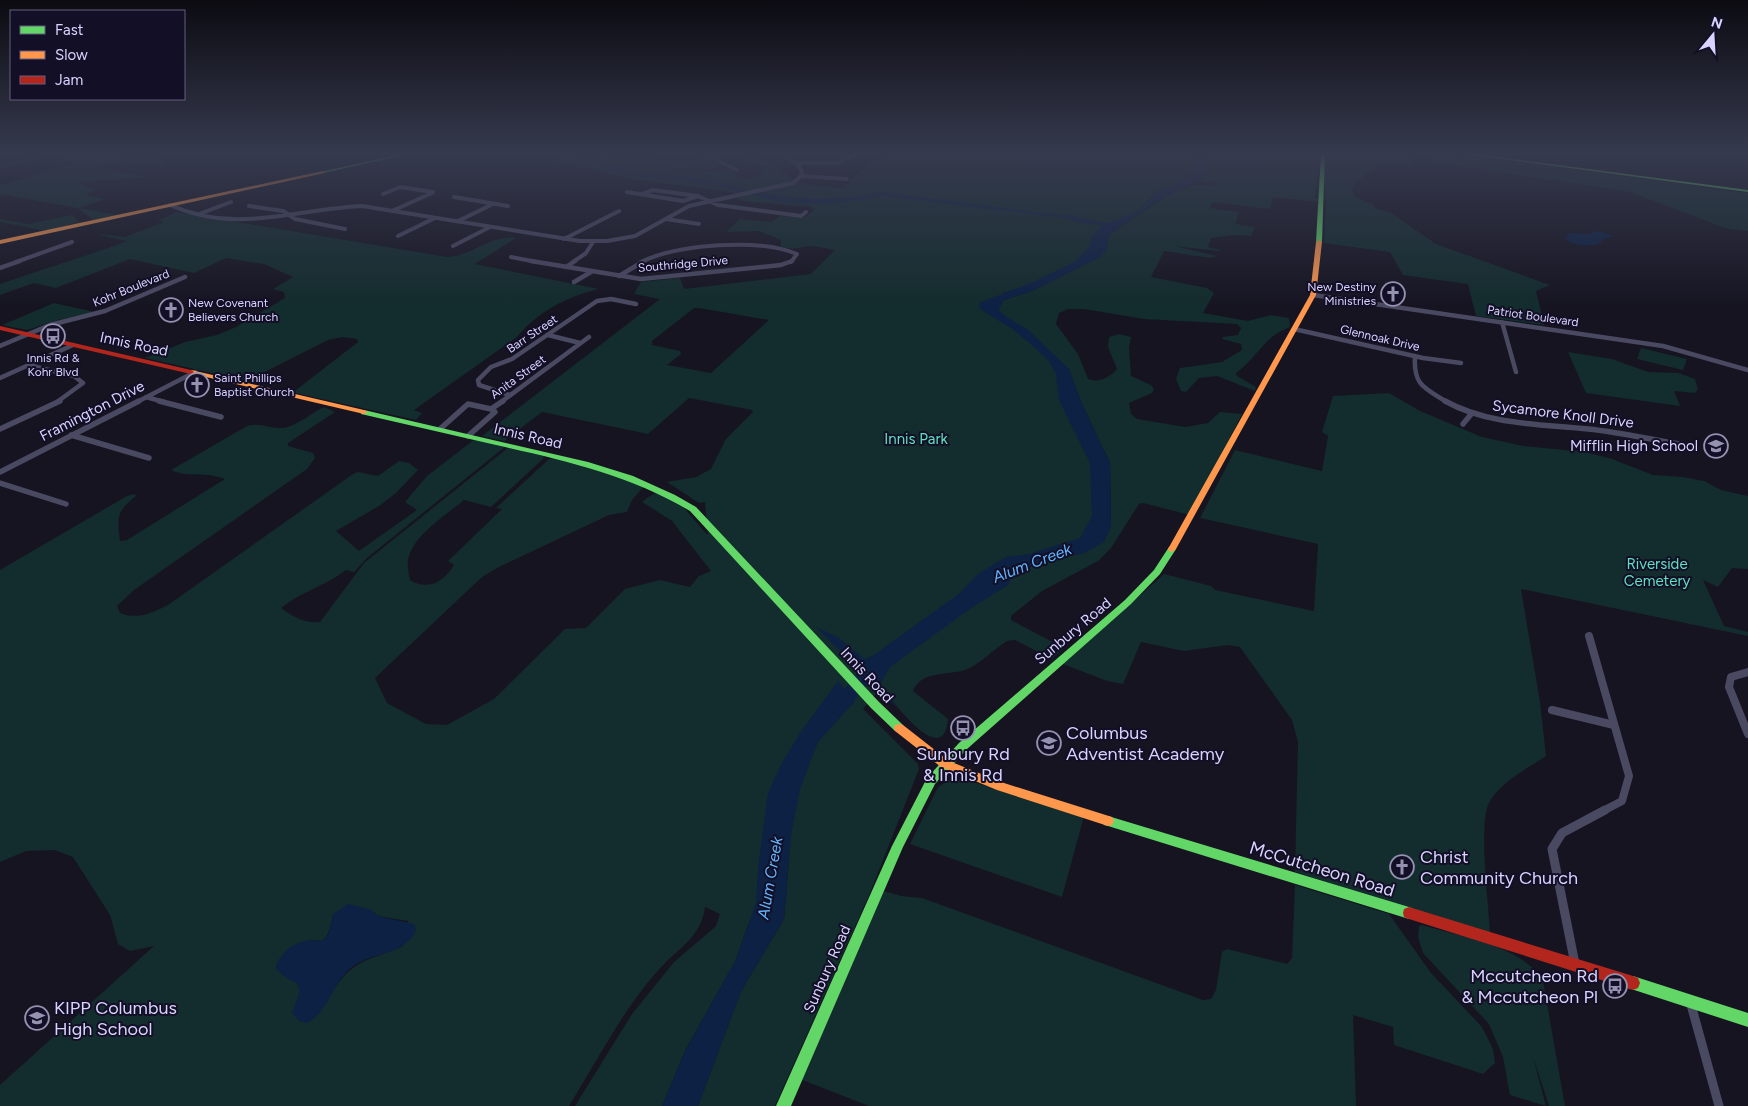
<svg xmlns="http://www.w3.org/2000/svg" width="1748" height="1106" viewBox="0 0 1748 1106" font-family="Figtree,sans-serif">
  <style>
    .green { fill: #132c2d; fill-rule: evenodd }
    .water { fill: #0d2144 }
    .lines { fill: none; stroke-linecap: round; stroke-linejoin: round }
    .river { fill: #0d2144; fill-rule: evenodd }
    .street-far4 { stroke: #4a4962; stroke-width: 4 }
    .street-far3 { stroke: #4a4962; stroke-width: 4.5 }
    .street-far2 { stroke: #4a4962; stroke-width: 5.5 }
    .street-far1 { stroke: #4a4962; stroke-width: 8 }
    .street { stroke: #4a4962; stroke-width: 9 }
    .fast { fill: #63d668; fill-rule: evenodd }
    .slow { fill: #ff974d; fill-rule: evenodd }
    .jam { fill: #b3261e; fill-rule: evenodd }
    .labels { text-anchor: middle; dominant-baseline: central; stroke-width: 4; stroke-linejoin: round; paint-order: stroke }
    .far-street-label { font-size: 12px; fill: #d9d4ff; stroke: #130f26 }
    .far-poi-label { font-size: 12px; fill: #d9d4ff; stroke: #130f26; text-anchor: start }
    .street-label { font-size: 15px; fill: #d9d4ff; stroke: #130f26 }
    .park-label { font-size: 15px; fill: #5fe0c0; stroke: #130f26 }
    .poi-label { font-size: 15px; fill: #d9d4ff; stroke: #130f26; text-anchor: end }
    .water-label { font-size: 16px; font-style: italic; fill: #62b6ff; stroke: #130f26 }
    .near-poi-label { font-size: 18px; fill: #d9d4ff; stroke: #130f26; text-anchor: start }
    .near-street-label { font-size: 18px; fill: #d9d4ff; stroke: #130f26 }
  </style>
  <rect width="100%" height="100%" fill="#161421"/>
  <path class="green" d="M50,153H124V156C136,157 149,154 162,157L163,165L122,161L94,167L148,177L82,182L81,184L96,190L86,195L105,199L79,208L119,215L93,220L78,208L0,194V185L77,163L50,156L0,169V164Z
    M549,153H608L618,158L633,156L687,163L705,153H719L715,159L721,166L701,171L711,172L728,169L736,174V177C748,180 759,178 766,168L742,158C746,153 755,155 761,156L762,162L777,164C791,187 818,185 843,188L851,181H848L886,153H1193L1192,159L1195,169L1183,180L1155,193L1139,210L1106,235L1108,248L1107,241L1111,233L1168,195L1192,185H1213L1215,182H1198L1205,177L1206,153H1320L1315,198L1320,200L1318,202L1273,197L1270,209L1213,202L1210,208L1239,212L1235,224L1255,227L1251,236L1235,235L1211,238L1208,247L1222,250L1219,251L1174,246L1217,256L1210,258L1164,251L1151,277L1207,288L1214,293L1203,313L1248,321L1271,315L1289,318L1290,327C1263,337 1258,357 1236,373L1237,376L1256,387L1255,391L1217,376L1199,378L1186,392L1181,391L1176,379L1180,368L1222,362L1242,350L1241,344L1222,339L1223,337L1238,335L1241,328L1237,324L1144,319L1084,309H1068L1059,313L1056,324L1078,354L1088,379C1099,383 1109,378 1117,369L1108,347L1109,337L1119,334L1131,337L1129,348L1131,376L1151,385L1154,389L1152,393L1129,403L1131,414L1137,419L1185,427L1208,423L1220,412L1242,414L1190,515L1143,503L1139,504L1111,548L1098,561L1042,591L1011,616V620L1064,648L1052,659L1015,640L1007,641C994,649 979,665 965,670C946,676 922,670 913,691L948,719C944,771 892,701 882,687L863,709L918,764L919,769L870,893L775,1106H698L741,991L784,919L789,860L748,925L735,962L686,1049L662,1106H575L632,1014L674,962L716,926L720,914L705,907C702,933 684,945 666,962C626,1003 599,1058 569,1106H0V1085L154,946L130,951L118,944L110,915L73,857L55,850L26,851L0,862V570L127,496L135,494L136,496C116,512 117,517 120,541L127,540L225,479C206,471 186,478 171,470L247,426C262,422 269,429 282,428C295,427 312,413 324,407L335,412L288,443V446L313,453L315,458L307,469L134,590L117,606L120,613C137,620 152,613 168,605L353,474L358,472L378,476L399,461L409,463L418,470L396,493L379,506L336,531L359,551L417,510L405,502L427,476L475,439L506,446L367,558L354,572L346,570C326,586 300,592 281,608C292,616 305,624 320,622L364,563L509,447L541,454L544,456L543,459L491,507L464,500C445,516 413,535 408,560C407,566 409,574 410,580C428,591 444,582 454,565L448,561L502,509L496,508L549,459L554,458L593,467L645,485L632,500L627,512L609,515L497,568L482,577L375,678L387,703L426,724L447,725L494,699L565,629L586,628L625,589L660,580L690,587L699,576L711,571L672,521L642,502C647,498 655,491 663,492C678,496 696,524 708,535L705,502L699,503L667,482L696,477L711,469L726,439L753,412L752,410L689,398L648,434L542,412L504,441L482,436L660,299L634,294L641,282L680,278L684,289L811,274L835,250C827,249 818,246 810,246C798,247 792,251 781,246V240L759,231L726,232L740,219L771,222L780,216L804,218L814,210L811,207L743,201L737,198L736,194L730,192L638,180L558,162L557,157ZM1101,256L1032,291L1004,300L1003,293L1029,285ZM694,308H699L769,320L711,373L667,365L681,354L680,351L652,345V341ZM1069,369L1081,402L1110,463L1111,527L1084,553L1042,562L1013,575L946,625L990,577L1083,543L1104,521L1085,426ZM369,909L378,916L408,921L403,946C374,959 353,959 335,988L301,992C299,978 284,977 276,968C281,949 303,937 322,941C330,934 331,925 333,914Z
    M1327,153H1422L1418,159H1413L1410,164C1401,167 1391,162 1382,164C1373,167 1356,181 1352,190L1355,197L1373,205L1375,208L1391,213L1436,244L1550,285L1536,291L1544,325L1476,316L1468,284L1403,275L1390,252L1324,243L1326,202L1323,173Z
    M1435,153H1446L1748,193V231L1728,229L1630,192L1440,163L1431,161Z
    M177,212L447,257C472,256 492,234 516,238L475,264L599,289C568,296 537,312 517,337L414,410L422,413L416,420L295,393L296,390L358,342L357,339L342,337L328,340L247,381L145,358L185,342L217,335L236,327L285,298L284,292L273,289L293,277L264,264L226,258L194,273L130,259L56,288L34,283L0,295V284C42,269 85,257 127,241L100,235L101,234L125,237L164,222L157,221Z
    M72,215L79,222L47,231L0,222V219L28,224Z
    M54,303L95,312L58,320L27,330L2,325Z
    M1641,348L1687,359L1683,370L1637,359Z
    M1568,352L1612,359L1648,372L1679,373L1695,379L1698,389L1695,393L1674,391L1680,406L1586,393Z
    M1389,393L1420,411L1482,437L1523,446L1585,452L1612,459L1653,475L1683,477L1704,481L1721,490L1748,496V569L1732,568L1718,587L1703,580L1724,626L1748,632V636L1521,589L1540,702L1546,756C1528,768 1499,783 1489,803C1478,826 1489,904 1490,934L1295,872L1298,742L1292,720L1240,647L1228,645L1184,651L1141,642L1123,684L1107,681L1063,664L1164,574L1211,586L1215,590L1314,611L1318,544L1200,518L1235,450L1322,471L1328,436L1322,432L1333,396Z
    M951,779H963L1084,816L1062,897L910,844L938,787Z
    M1295,885L1389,914L1431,973L1482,1027L1493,1049L1495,1063L1483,1074L1394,1045L1393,1027L1353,1015L1356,1106H869L800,1079L884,891L901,896L922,898L1203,1000L1211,999L1216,990L1222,952L1227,949L1287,964L1292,958Z
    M1422,925C1458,936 1524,946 1543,981L1565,1106H1549L1533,1057L1546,1106L1510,1095L1503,1057L1489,1024L1423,953L1418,937L1419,926Z"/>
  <path class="water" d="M1193,153H1206L1209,161L1205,177L1157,201L1111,233L1107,241L1108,248L1100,257L1032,291L1004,300L998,310L1008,318L1027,329L1069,369L1081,402L1110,463L1111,527L1104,542L1084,553L1042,562L1013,575L1008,585L971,608L890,667L880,684L898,709L816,627L839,638L864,659L871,657L960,593L978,574L1006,557L1029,554L1080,538L1092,516L1090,463L1059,400L1056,374L1049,361L1032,345L1014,330L980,309L979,303L1033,282L1076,261L1090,246L1092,236L1101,227L1139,210L1155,193L1183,180L1195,169L1192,159Z
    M1599,231L1613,236L1604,239L1599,244C1588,246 1574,247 1565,238L1569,236L1567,233L1588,234Z
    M838,681L855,701L818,742L800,789L791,835L784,919L741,991L698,1106H662L686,1049L735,962L756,903L758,868L768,793L782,763L800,733Z
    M348,904L369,909L378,916L414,924L416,929C406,956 373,951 352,967C332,982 330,1011 307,1023L299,1021L292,1013C309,972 294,991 276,968C281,948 302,937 322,941C331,934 331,925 333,914Z"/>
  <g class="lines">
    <path class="river" d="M577,153C591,152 614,167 630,171C653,176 678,175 702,179C726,182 749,191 772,195C808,200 847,200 882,192L1058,215H1073L1078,218L1113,224L1109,226L1075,222L1071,219L882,196C849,204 801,207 768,199C746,194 724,186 701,183C663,177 608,180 577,153Z
      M876,655L882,657L884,661L882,665L844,713L838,715L832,713L830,709L832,705L870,657Z"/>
    <path class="street-far4" d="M722,153L718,158L720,162L737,170
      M0,154L5,153
      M796,163H837L861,153
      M801,176L847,179
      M627,192L683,201L698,196
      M383,194L400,187L433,192
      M642,194L653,190L698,196L718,205L801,216L806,212
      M454,197L508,206
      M170,205C238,235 293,209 362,206L580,241H607L635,236L689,206L793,183L802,175L801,169L784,153
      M249,206L283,211L295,219L345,229
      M392,211L432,193
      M199,214L231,202
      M666,219L699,224
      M458,221L493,204
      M398,236L435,218
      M564,239L619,211
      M453,246L490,227
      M511,257L537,262
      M16,262L72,242
      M573,262L586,253L593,242
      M641,262C678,244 759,238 797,254L791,262"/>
    <path class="street-far3" d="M531,261L641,279L781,265L792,261
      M566,267L575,261
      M0,268L20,261
      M619,276L644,261
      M574,282L591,272
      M1313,295L1663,346L1748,370
      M1502,322L1516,372
      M1294,329L1423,358L1461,363
      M548,335L580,343
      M0,346L50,325L105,311L185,277
      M1415,356C1413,385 1424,388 1447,402
      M28,365L74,376L83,383L57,402
      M0,378L73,345
      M510,395L479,385L478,380L491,367L512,359L597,301L611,299L636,304
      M146,397L164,402
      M137,402L195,372
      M501,402L589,337"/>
    <path class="street-far2" d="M159,401L221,417
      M1445,401C1488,425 1540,424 1588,429C1618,432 1649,439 1679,444
      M491,409L503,401
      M1463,424L1472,413
      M0,429L60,401
      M440,429L468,404L491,409
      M71,435L149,458
      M468,436L495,412L491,409
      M0,472L139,401
      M0,483L66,504"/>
    <path class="street-far1" d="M1589,636L1629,776L1622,801L1603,811
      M1748,672L1731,677L1729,687L1748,734
      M1552,710L1614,725"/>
    <path class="street" d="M1575,964L1552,849L1562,833L1605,810
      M1690,1001L1719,1106"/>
    <path class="fast" d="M406,153H412L323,173L321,172Z
      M1321,153H1325L1322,242L1319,244L1316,242Z
      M1458,153H1467L1748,190V192Z
      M361,410H364L588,462L633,476L675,495L696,507L879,702L903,725L904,728L903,731L899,732L895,731L871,708L690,511C630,475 563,460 496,445C451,435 406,424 361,414Z
      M1172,546L1176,549L1160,574L1131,604L967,749L935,784L903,847L791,1106H776L892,846L927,778L959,743L1125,600L1154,570L1169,547Z
      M1108,816L1409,907L1414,909L1415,913L1414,917L1409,919L1108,826L1104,825L1102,821L1104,817Z
      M1633,976L1748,1013V1027L1628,988L1626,983L1628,978Z"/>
    <path class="slow" d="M323,171L325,173L0,244V240Z
      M1319,240L1322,242L1316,295L1176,549L1172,552L1169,551L1168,549L1310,295L1316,242Z
      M191,370L364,410L368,412L364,414L189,373V371Z
      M899,724L903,725L949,761L1004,783L1112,817L1114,821L1112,825L1108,826L997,790L941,767L895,731L894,728L895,725Z"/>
    <path class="jam" d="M0,326L191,370L194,372L191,374L0,330Z
      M1409,907L1633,976L1638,978L1640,983L1638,988L1633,990L1409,919L1404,917L1403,913L1404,909Z"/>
  </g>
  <linearGradient id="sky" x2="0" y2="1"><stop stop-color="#0c0b12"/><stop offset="0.5" stop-color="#363a4e"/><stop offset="1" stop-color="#363a4e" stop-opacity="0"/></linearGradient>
  <rect width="1748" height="307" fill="url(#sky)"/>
  <defs>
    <g id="church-ring" transform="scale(1.25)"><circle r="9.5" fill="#130f26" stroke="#9591b1" stroke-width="1.5"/><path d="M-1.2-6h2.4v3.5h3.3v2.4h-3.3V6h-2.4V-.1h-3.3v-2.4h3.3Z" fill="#9591b1"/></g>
    <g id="bus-ring" transform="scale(1.25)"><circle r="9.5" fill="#130f26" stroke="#9591b1" stroke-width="1.5"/><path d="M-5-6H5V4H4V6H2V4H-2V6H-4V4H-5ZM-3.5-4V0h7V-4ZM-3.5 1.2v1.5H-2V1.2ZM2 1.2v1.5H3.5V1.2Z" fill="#9591b1"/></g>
    <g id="school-ring" transform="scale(1.25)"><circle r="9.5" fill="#130f26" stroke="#9591b1" stroke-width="1.5"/><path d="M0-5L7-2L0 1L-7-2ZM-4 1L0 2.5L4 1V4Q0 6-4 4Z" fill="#9591b1"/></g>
  </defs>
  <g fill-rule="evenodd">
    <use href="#church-ring" x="1393" y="294"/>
    <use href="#church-ring" x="171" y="310"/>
    <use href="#bus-ring" x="53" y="336"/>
    <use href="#church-ring" x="197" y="385"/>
    <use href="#school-ring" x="1716" y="446"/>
    <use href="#bus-ring" x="963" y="728"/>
    <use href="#school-ring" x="1049" y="743"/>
    <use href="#church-ring" x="1402" y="867"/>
    <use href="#bus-ring" x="1615" y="986"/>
    <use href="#school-ring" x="37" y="1018"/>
  </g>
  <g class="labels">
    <g class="far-street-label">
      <text transform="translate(683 264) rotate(-5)">Southridge Drive</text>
      <text transform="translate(131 288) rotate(-22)">Kohr Boulevard</text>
      <text transform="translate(1533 316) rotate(8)">Patriot Boulevard</text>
      <text transform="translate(532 334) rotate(-34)">Barr Street</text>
      <text transform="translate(1380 338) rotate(13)">Glennoak Drive</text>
      <text transform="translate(518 377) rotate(-36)">Anita Street</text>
    </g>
    <g class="far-poi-label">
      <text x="1376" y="287" text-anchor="end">New Destiny<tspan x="1376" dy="14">Ministries</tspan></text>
      <text x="188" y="303">New Covenant<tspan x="188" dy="14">Believers Church</tspan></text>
      <text x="53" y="358" text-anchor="middle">Innis Rd &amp;<tspan x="53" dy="14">Kohr Blvd</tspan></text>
      <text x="214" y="378">Saint Phillips<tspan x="214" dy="14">Baptist Church</tspan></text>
    </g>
    <g class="street-label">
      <text transform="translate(134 344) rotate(12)">Innis Road</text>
      <text transform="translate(92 411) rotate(-27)">Framington Drive</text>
      <text transform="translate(1563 414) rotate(7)">Sycamore Knoll Drive</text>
      <text transform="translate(528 436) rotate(13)">Innis Road</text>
      <text transform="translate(1073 631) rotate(-40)">Sunbury Road</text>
      <text transform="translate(867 675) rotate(47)">Innis Road</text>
      <text transform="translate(827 969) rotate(-66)">Sunbury Road</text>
    </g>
    <g class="park-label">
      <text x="916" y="439">Innis Park</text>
      <text x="1657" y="564">Riverside<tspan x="1657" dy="17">Cemetery</tspan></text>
    </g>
    <g class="poi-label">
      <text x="1698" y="446">Mifflin High School</text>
    </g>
    <g class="water-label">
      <text transform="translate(1032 563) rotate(-21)">Alum Creek</text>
      <text transform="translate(770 878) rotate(-80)">Alum Creek</text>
    </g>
    <g class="near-poi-label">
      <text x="1066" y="733">Columbus<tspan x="1066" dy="21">Adventist Academy</tspan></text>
      <text x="963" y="754" text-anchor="middle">Sunbury Rd<tspan x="963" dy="21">&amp; Innis Rd</tspan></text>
      <text x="1420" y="857">Christ<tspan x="1420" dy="21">Community Church</tspan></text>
      <text x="1598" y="976" text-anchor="end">Mccutcheon Rd<tspan x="1598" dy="21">&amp; Mccutcheon Pl</tspan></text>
      <text x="54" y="1008">KIPP Columbus<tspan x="54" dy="21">High School</tspan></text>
    </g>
    <g class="near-street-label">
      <text transform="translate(1322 869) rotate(17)">McCutcheon Road</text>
    </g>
  </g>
  <rect x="10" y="10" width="175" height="90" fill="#130f26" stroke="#625e7d"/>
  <rect x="20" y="26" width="25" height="8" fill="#63d668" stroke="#625e7d"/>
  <text x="55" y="35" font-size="15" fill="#d9d4ff">Fast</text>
  <rect x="20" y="51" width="25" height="8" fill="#ff974d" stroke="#625e7d"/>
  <text x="55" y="60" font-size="15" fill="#d9d4ff">Slow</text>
  <rect x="20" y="76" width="25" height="8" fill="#b3261e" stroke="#625e7d"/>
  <text x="55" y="85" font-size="15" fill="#d9d4ff">Jam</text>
  <g transform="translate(1713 35) rotate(18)" stroke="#130f26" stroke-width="4" paint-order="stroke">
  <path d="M0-4L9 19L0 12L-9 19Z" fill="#d9d4ff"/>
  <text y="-8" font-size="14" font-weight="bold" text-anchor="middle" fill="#d9d4ff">N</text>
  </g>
</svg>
